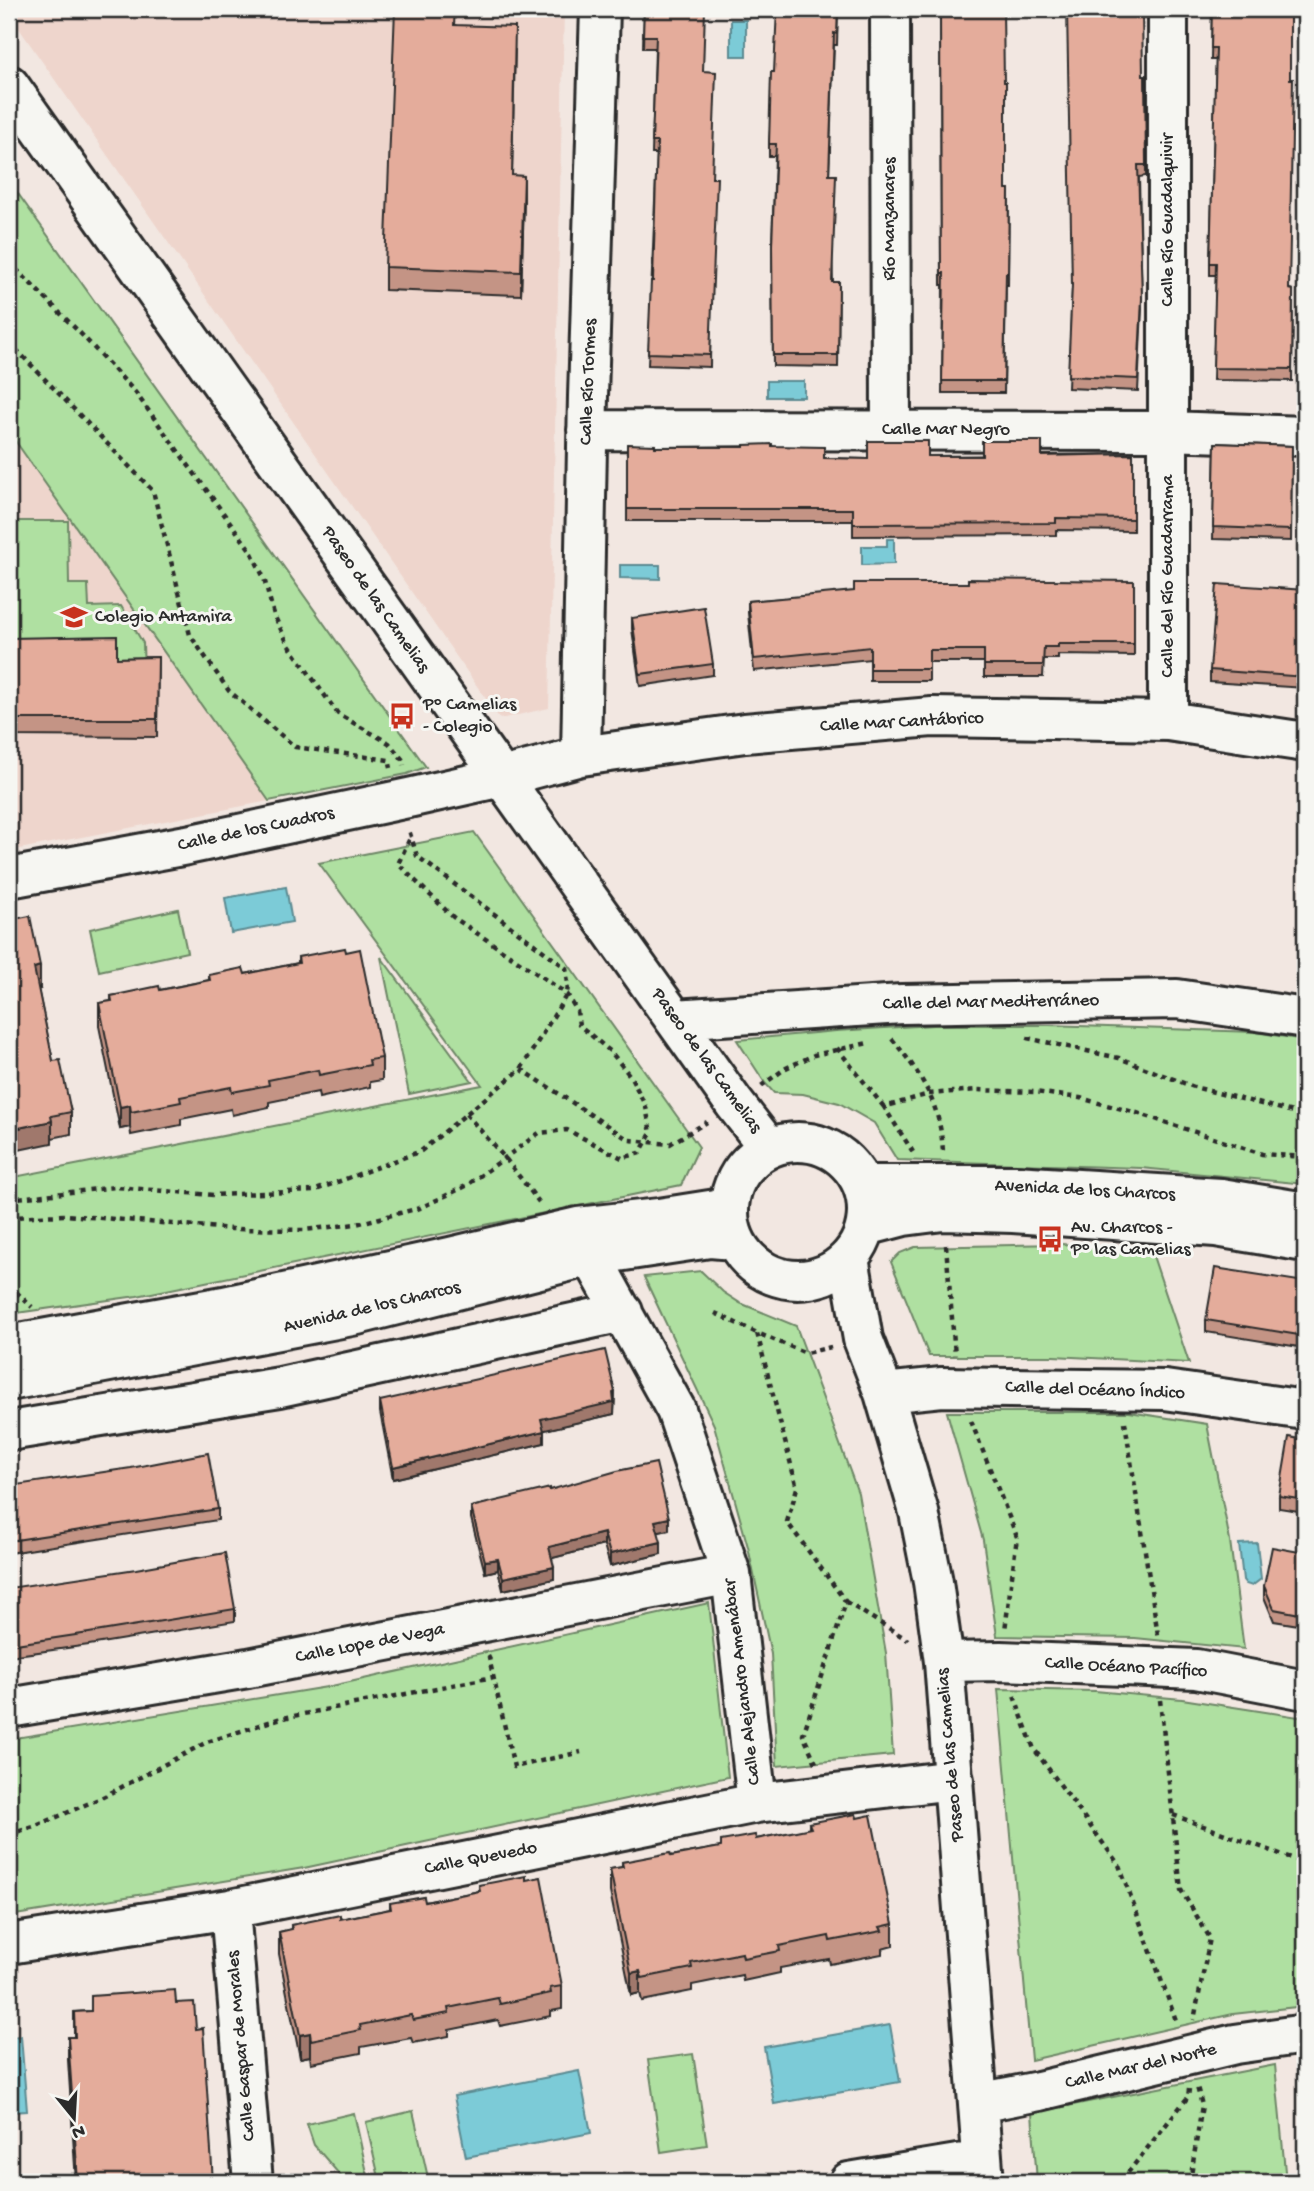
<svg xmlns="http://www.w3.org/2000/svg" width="1314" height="2191" viewBox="0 0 1314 2191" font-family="'Gochi Hand',sans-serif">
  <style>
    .built { fill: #eed5cc }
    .green { fill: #afe0a1; stroke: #6d8666; stroke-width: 2 }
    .water { fill: #7ccbd7; stroke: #5c8b92; stroke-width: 2 }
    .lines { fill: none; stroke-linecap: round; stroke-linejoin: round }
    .minor-casing { stroke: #2b2b2b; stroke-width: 44 }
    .path { stroke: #2b2b2b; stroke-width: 4.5; stroke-dasharray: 5 5; stroke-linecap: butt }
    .minor { stroke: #f6f6f2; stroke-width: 38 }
    .wall { fill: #c49485; stroke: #2b2b2b; stroke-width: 2 }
    .shaded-wall { fill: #a0786c; stroke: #2b2b2b; stroke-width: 2 }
    .building { fill: #e4ac9b; stroke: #2b2b2b; stroke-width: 2 }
    .labels { text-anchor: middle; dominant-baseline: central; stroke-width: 6; stroke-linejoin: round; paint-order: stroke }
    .street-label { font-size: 19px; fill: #2b2b2b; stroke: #f6f6f2 }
    .poi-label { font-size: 19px; fill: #2b2b2b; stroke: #f6f6f2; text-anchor: start }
  </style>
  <rect width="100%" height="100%" fill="#f2e7e1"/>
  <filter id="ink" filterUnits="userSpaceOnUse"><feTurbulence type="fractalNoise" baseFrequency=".0143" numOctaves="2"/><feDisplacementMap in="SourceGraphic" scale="14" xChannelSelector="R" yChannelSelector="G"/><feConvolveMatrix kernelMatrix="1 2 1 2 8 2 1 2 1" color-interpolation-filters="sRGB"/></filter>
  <g filter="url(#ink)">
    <path class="built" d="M9,9H564L549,708L500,719L9,14Z
      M9,432L269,801L9,851Z"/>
    <path class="green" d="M9,181L426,767L407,774L269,801L9,432Z
      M9,521H68L69,584H88L89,607L121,606L143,643L144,675L9,655Z
      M474,832L699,1147L681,1185L137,1296L9,1314V1178L482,1085L319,863Z
      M178,909L187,952L99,971L90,929Z
      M381,957L472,1081L409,1094Z
      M933,1025H1049L1255,1032L1305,1040V1184L1141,1168L897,1160L874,1123L839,1103L803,1094L774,1093L765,1083L737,1040L836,1031Z
      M1062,1244L1152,1253L1189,1363L1053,1356H929L891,1262L900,1253L915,1247Z
      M701,1271L723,1292L740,1303L796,1326L858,1493L886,1653L893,1755L777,1766L771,1654L748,1547L714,1425L644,1277Z
      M947,1412H1129L1207,1424L1230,1541L1244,1649L1135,1638L997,1636L983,1540Z
      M709,1603L728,1777L304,1868L9,1916V1739L327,1687Z
      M998,1689L1095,1691L1182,1699L1305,1718V2006L1233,2014L1031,2060Z
      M693,2054L707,2145L661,2152L648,2060Z
      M1275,2065L1286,2182H1037L1032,2113Z
      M413,2111L429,2182H380L366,2122Z
      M354,2113L369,2182L345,2181L314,2145L307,2124Z"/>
    <path class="water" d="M731,20H746V56H731Z
      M767,381H804V397H767Z
      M887,539H894V564L862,565V546H887Z
      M620,565H660V579L620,578Z
      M286,887L292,922L231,933L225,898Z
      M1257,1543L1261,1579L1252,1586L1246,1584L1243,1580L1239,1544Z
      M890,2025L900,2082L774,2104L764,2047Z
      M21,2036L27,2111L9,2112V2037Z
      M579,2071L591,2133L466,2157L454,2096Z"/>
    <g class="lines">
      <g class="minor-casing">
        <path id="minor" d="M890,9L891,430
          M1168,9V721
          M9,85L734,1103L769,1148
          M587,430L1168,431L1305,436
          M581,756L588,396L600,9
          M9,878L187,845L413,797L502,777L581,756L745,733L932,717L1168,721L1305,742
          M675,1019L902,1004L1177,999L1305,1018
          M729 1211a69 69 0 1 1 138 0a69 69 0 1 1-138 0Z
          M863,1185H1015L1221,1198L1305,1212
          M866,1226L904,1216L943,1211L1013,1213L1216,1227L1305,1242
          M591,1256L676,1410L731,1574L757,1803
          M849,1258L863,1339L884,1393L919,1512L933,1582L944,1662L984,2182
          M9,1345L224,1306L450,1257L578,1227L659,1218L729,1207
          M9,1381L357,1315L591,1256L710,1238L734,1240
          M884,1393L942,1387L1165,1390L1305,1410
          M9,1431L280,1387L623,1312
          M944,1662L1001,1661L1196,1669L1305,1690
          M9,1708L248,1668L731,1574
          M230,1909L253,2182
          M9,1944L230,1909L757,1803L954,1780
          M978,2103L1039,2091L1235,2044L1305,2034
          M849,2182L982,2160"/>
      </g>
      <path class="path" d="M9,262L81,334L135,392L251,551L264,578L274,615L288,644L338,714L389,743L403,760L404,765
        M9,342L153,491L190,635L229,691L295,747L389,760L391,768
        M1027,1038L1119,1058L1194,1087L1305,1115
        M892,1039C922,1075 941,1105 943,1153
        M837,1048L884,1107
        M521,1069L629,1140L670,1144L707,1122
        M761,1086L786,1068L814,1055L868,1043
        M466,1114L505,1158L539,1202
        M913,1152L884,1107L929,1094L976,1090L1035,1092L1080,1098L1137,1113L1262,1154L1305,1157
        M9,1199L116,1187L213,1195L313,1191L421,1151L521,1069L567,994L568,984L566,968L417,856L409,830
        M9,1217L66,1215L232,1229L304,1230L356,1224L420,1208L466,1186L539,1133L567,1130L622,1158L640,1153L651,1133L646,1107L631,1077L611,1052L579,1025L577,1011L567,994L453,917L398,864L410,838
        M946,1245L955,1355
        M9,1285L32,1307
        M715,1313L757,1333
        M971,1421L1017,1537L1005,1630
        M1125,1422L1158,1635
        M846,1602L908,1640
        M491,1657L489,1658L514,1767L581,1752
        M1014,1696L1034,1749L1119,1865L1177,2023
        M1160,1700L1181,1890L1210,1938L1194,2020
        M816,1763L803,1735L846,1602L787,1522L797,1488L757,1333L806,1353L831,1347
        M1173,1815L1305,1863
        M9,1834L34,1827L101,1798L207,1742L278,1719L493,1677
        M1125,2182L1126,2175L1188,2097L1189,2089
        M1190,2182L1202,2105L1197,2087"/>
      <use href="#minor" class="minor"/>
    </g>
    <path class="wall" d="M644,9L703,72L712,178L710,367L648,365L657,154H652L655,48H643Z
      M838,9L837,45H834L829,175L833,282H839L838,367L773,366L772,245L775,156H769V144L774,72Z
      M940,9L1006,189H1009L1008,285H1006L1004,393H942L943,285H941Z
      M1212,9L1289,289L1293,290L1292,381L1213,380L1216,275H1210V263L1216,60H1211Z
      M455,25L515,50L512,175L524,198L521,295L385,290V267Z
      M1143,76H1145L1146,176L1139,177L1142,309L1138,391L1068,388L1072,288Z
      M1215,443L1292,446L1291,541L1213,539Z
      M627,444L655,447L772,446L824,458L868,459L928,456L1133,454V531L1056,530V535L853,536V521H627Z
      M1134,581V656L1058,655V659H1044L1043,677H984V662H929V681H870V659L754,671L748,613V601L968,583Z
      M1305,590V688L1210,682V670Z
      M632,618L713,664V675L640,686L632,629Z
      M9,638L117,658L158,657L157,737L9,736Z
      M9,920L40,989H38L53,1061L71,1112V1134L52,1138V1143Z
      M346,952L382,1058V1080L370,1082V1087L319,1098L318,1092L269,1102V1107L232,1115L231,1109L181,1119V1125L131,1135L130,1127L120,1129L99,1026V1003L111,1001V996L160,990L209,980V975L245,974L298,963V957Z
      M1305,1282V1348L1206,1332V1320Z
      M615,1392L614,1414L544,1430V1443L393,1479L380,1412V1401Z
      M1305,1440V1512L1279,1508V1496Z
      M9,1486L218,1509V1520L9,1553Z
      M550,1490L669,1530L658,1532L661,1554L610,1566L604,1545L552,1558L554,1579L503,1590L498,1570L485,1573L471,1518V1507Z
      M1305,1553V1626L1274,1621L1264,1597V1586Z
      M9,1588L235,1609V1621L89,1645L9,1656Z
      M857,1818L893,1924V1946L882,1949V1954L830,1964L829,1959L780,1968V1973L743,1981L742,1975L692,1985V1991L642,2001L640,1993L631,1995L610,1892V1869L622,1867V1862L671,1856L721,1847V1841L756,1839L809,1829V1823Z
      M526,1880L562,1986V2009L551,2011V2016L500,2026L498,2020L449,2030V2036L413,2043L411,2038L361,2047V2053L311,2063L310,2056L300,2058L279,1954V1932L291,1929V1925L340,1919L390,1909V1903L425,1902L479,1891V1885Z
      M91,1996L176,2003L196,2029L213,2182H76L68,2060V2037H74V2012L91,2011Z"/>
    <path class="shaded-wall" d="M524,176V198L521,295V272Z
      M40,966V989L34,990V968Z
      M130,1105V1127L120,1129V1107Z
      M52,1121V1143L9,1152V1130Z
      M615,1392L614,1414L541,1431V1419Z
      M544,1431V1443L393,1479V1467Z
      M669,1518V1530L655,1533V1521Z
      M604,1533V1545L549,1559V1547Z
      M661,1542V1554L610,1566V1554Z
      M498,1559V1570L485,1573V1561Z
      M554,1567V1579L503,1590V1578Z
      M640,1971V1993L631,1995V1973Z
      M310,2033V2056L300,2058V2035Z"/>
    <path class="building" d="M395,9H455L454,25L515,27L512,175L524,176L521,272L385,267Z
      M644,9H705L703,71L716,72L712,178H717L710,355L648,353L651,281H653L657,142H652L656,36H643Z
      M777,9H838L837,34L834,33L829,175H836L832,282H839L838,355H773L772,245L776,144H769L771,72H774Z
      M940,9H1003L1004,82H1006V189H1009L1008,273H1006L1004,381H942L944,273H941Z
      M1067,9H1142L1143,76H1145L1146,165H1138L1142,298L1138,379L1068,376L1072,285Z
      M1212,9H1290V79H1293L1289,289L1293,290L1292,369L1213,368L1216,263H1210L1216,48H1211Z
      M868,441H928V456H982V441H1042V456L1133,454V519L1056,518V523L853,524V509H627V444L655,445V447H744V445L772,444V446L824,447V458L868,459Z
      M1215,443L1292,446L1291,530L1213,527Z
      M968,579L1134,581V644H1058V647H1044L1043,665H984V650H929V669H870V647L754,659L748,601L854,591V583H968Z
      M1217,584L1305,590V677L1210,670Z
      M704,607L713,664L640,674L632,618Z
      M117,636V658L158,657L157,719H9V638Z
      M30,916L40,966L34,968L53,1061L60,1060L71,1112L51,1116L52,1121L9,1130V920Z
      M345,948L346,952L360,949L382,1058L369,1060L370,1065L319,1075L318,1070L268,1080L269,1085L232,1092L231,1087L180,1097L181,1102L131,1112L130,1105L120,1107L99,1003L112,1001L111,996L159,986L160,990L210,980L209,975L243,968L245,974L299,963L298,957Z
      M1215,1268L1305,1282V1336L1206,1320Z
      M605,1350L615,1392L613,1393L614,1402L541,1419L544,1431L393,1467L380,1401Z
      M1289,1437L1305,1440V1500L1279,1496Z
      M208,1453L218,1509L9,1541V1486L131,1468Z
      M656,1463L669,1518L655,1521L661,1542L610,1554L604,1533L549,1547L554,1567L503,1578L498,1559L485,1561L471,1507L550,1488V1490L617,1471Z
      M1272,1547L1305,1553V1615L1274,1609L1264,1586Z
      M225,1553L235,1609L89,1633L9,1645V1588L136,1569Z
      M856,1814L857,1818L871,1815L893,1924L880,1927L882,1931L830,1941L829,1936L779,1946L780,1951L743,1958L742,1953L691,1963L692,1968L642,1978L640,1971L631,1973L610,1869L623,1867L622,1862L670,1853L671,1856L721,1847V1841L755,1835L756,1839L811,1828L809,1823Z
      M526,1876V1880L541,1877L562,1986L550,1988L551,1993L500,2004L498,1998L448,2008L449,2013L413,2020L411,2015L360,2025L361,2030L311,2040L310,2033L300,2035L279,1932L292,1929L291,1925L340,1915V1919L391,1909L390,1903L424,1897L425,1902L480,1891L479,1885Z
      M175,1990L176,2003L194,2002L196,2029L203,2028L213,2182H78L68,2037H75L74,2012L91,2011V1996Z"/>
  </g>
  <defs>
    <g id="school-bare" transform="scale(2.1)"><path d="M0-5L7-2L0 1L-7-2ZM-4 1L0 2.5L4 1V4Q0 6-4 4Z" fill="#c8321e" stroke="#f6f6f2" stroke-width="2.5" paint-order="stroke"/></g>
    <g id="bus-bare" transform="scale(2.1)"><path d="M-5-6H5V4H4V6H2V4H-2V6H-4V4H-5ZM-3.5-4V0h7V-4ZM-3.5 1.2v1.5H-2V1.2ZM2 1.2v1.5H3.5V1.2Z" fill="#c8321e" stroke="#f6f6f2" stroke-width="2.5" paint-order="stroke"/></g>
  </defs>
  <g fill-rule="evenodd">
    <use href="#school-bare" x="74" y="617"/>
    <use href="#bus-bare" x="402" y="716"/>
    <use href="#bus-bare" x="1050" y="1239"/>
  </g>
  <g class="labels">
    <g class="street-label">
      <text transform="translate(890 219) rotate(-90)">Río Manzanares</text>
      <text transform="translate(1168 220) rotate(-90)">Calle Río Guadalquivir</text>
      <text transform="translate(589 382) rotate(-88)">Calle Río Tormes</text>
      <text x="946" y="430">Calle Mar Negro</text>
      <text transform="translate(1168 576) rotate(-90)">Calle del Río Guadarrama</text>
      <text transform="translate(375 600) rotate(55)">Paseo de las Camelias</text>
      <text transform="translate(902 723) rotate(-3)">Calle Mar Cantábrico</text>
      <text transform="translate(256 830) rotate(-12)">Calle de los Cuadros</text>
      <text transform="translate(991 1003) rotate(-1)">Calle del Mar Mediterráneo</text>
      <text transform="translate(706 1061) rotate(54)">Paseo de las Camelias</text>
      <text transform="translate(1085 1191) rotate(3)">Avenida de los Charcos</text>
      <text transform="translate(372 1308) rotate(-13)">Avenida de los Charcos</text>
      <text transform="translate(1095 1391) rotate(2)">Calle del Océano Índico</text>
      <text transform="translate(370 1644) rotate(-11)">Calle Lope de Vega</text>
      <text transform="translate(1126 1668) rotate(3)">Calle Océano Pacífico</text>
      <text transform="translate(743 1682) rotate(-97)">Calle Alejandro Amenábar</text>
      <text transform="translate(951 1755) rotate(-95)">Paseo de las Camelias</text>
      <text transform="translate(481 1859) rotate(-11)">Calle Quevedo</text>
      <text transform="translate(242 2046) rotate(-95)">Calle Gaspar de Morales</text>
      <text transform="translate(1141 2067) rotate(-13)">Calle Mar del Norte</text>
    </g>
    <g class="poi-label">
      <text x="95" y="617">Colegio Antamira</text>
      <text x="423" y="705">Pº Camelias<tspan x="423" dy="22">- Colegio</tspan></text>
      <text x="1071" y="1228">Av. Charcos -<tspan x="1071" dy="22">Pº las Camelias</tspan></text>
    </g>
  </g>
  <rect width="1314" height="2191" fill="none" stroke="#f6f6f2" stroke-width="35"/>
  <rect x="18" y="18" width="1279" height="2156" fill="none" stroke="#2b2b2b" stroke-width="2.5" filter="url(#ink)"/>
  <g transform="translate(74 2118) rotate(162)" stroke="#f6f6f2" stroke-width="5" paint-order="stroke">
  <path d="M0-5L12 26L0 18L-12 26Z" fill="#2b2b2b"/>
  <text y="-10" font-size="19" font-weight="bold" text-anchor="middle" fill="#2b2b2b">N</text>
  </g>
</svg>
